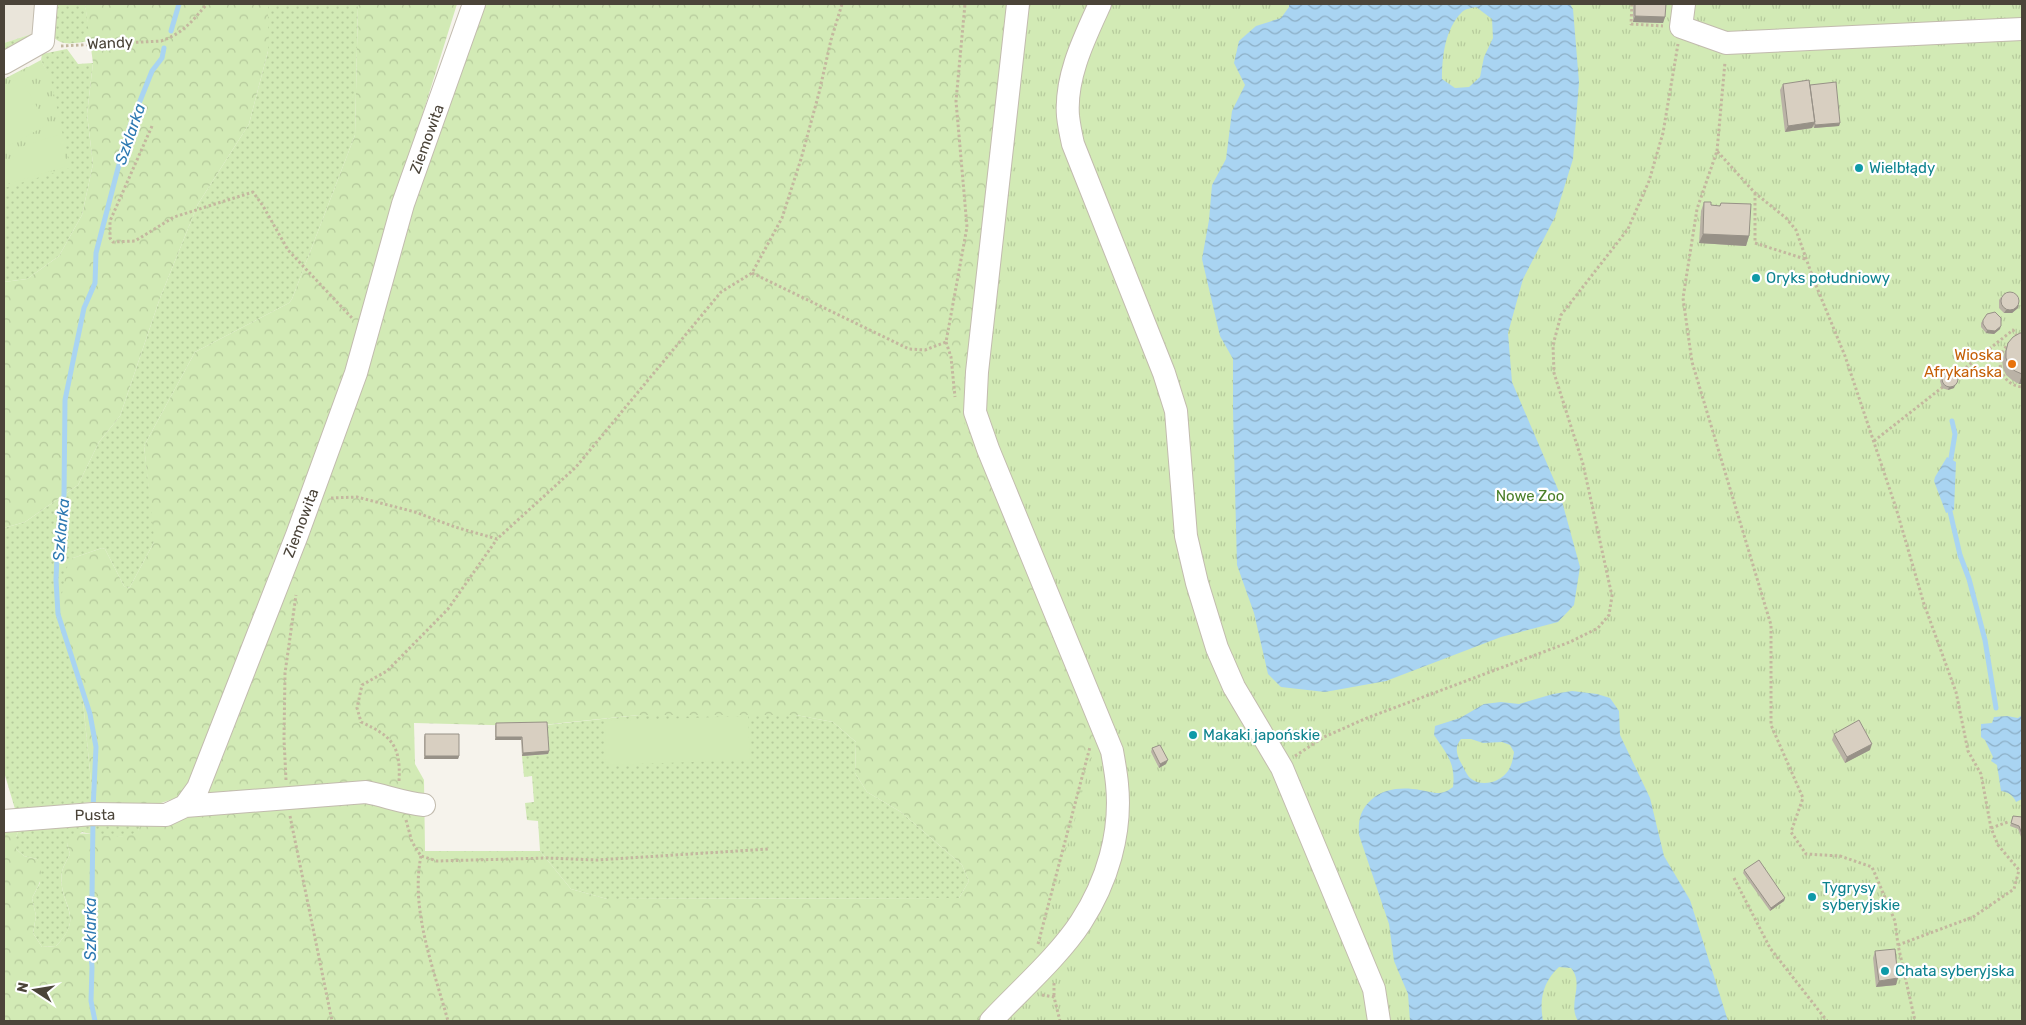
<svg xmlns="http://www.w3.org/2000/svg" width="2026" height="1025" viewBox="0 0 2026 1025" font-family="Rubik,sans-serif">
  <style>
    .residential { fill: #eae5da }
    .grass { fill: url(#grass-dots) }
    .forest { fill: url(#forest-crowns); fill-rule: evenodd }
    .park { fill: url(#park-tufts) }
    .garden { fill: #d2eab5 }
    .water { fill: url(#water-waves); fill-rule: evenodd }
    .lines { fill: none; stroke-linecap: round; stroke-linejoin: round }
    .stream { stroke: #a9d4f2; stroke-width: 5 }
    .minor-casing { stroke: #c2bbae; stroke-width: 24 }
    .path { stroke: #c4b79f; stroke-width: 3; stroke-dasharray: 2.5 2.5; stroke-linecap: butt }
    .minor { stroke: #fff; stroke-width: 22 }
    .wall { fill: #bab2a6 }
    .shaded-wall { fill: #979187 }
    .building { fill: #d8cfc1; stroke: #979187 }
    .culture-dot { fill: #0f9aa8; stroke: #fff; stroke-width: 2 }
    .food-dot { fill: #e8710a; stroke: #fff; stroke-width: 2 }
    .labels { text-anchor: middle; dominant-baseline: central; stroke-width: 4.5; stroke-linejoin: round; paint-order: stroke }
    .street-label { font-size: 15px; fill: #4b4439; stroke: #fff }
    .culture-label { font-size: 15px; fill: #0d838f; stroke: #fff; text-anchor: start }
    .food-label { font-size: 15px; fill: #c56008; stroke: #fff; text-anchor: end }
    .park-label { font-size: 15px; fill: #4a7f2a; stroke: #fff }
    .water-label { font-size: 16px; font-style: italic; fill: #2e7ab2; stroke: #fff }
  </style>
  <defs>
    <pattern id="grass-dots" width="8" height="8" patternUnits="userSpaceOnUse" patternTransform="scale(1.25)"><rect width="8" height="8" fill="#d2eab5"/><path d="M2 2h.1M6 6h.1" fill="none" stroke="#b6ca9c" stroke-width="1.8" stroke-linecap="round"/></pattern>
    <pattern id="forest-crowns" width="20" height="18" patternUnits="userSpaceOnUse" patternTransform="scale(1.25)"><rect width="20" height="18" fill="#d2eab5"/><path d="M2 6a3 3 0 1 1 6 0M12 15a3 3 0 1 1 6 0" fill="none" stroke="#b6ca9c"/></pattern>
    <pattern id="park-tufts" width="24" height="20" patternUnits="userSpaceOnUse" patternTransform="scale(1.25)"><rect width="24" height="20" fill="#d2eab5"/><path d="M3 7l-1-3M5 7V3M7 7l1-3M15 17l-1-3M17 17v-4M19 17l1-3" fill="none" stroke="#b6ca9c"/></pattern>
    <pattern id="water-waves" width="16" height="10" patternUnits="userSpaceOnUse" patternTransform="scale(1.25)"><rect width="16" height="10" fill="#a9d4f2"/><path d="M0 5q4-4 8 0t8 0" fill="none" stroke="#8caec5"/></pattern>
  </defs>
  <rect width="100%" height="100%" fill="#f6f3ec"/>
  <path class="residential" d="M4,4H38V32L4,43Z"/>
  <path class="grass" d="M52,4H85L91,41C78,42 61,48 53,36Z
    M268,4H358L355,135L292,299L289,303L195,352L144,446L155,537L154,542L130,587L127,588L124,586L105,549L102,548L73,558L58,614L67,644L81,681L93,802L15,809L4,772V528L25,522L78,485L99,442L120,416L160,298L198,204L249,124L268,51Z
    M38,32L4,51V43Z
    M67,49L78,64L93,63L87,114L93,164L82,215L59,256L27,279L4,282V79L27,67L50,80L41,60L42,54Z
    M639,715H796L833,722L856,742L855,773L867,792L901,812L962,865L969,881L959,898L607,899L571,889L540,851L538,821L527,820L525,803L534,802L532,776L524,777L522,756L548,754L546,725Z
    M141,822L138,832C122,841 100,836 82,832L67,844L70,854C68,859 63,866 62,872C57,905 87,915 56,946L42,947L33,933L36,916L32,898L40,883L37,859L24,856L16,849V837L21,825Z"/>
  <path class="forest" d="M85,4H268V51L249,124L198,204L160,298L120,416L99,442L78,485L25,522L4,528V282L27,279L59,256L82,215L93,164L87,114L93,63Z
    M358,4H457L398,193L367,305L309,487L196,773L182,796L155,805L93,802L81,681L67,644L58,614L68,563L73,558L102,548L105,549L124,586L128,588L130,587L154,542V537L144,446L195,352L289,303L292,299L355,135Z
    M481,4H1289L2022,1021H4V828L21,825L16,837V849L24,856L37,859C45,876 40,883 32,898L36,916L33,933L42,947L56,946C87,914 57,905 62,872C63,866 68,859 70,854L67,844L72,835C93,829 117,844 138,831L141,822L182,814L410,205ZM639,715H796L833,722L856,742L855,773L867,792L901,812L962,865L969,881L959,898L607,899L571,889L540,851H425L424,780L415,764L414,723L532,726Z"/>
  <path class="park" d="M1010,4H2022V1021H976L1037,954L1097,739L963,419Z
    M41,60L51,80L70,168L4,188V80Z"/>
  <path class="garden" d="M20,77L47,125L4,148V87Z
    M58,135L68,166L4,185V163L14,159L11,150Z
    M748,716L750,760L606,765L605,721Z"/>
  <path class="water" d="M1289,4H1570L1573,9L1579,82L1573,159L1555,217L1523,279L1508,333L1512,382L1560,494L1580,567L1574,605L1558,622L1501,637L1386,681L1325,692L1281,687L1268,674L1254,613L1237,565L1233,411V359L1220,336L1202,259L1209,220L1212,185L1226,159L1232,111L1245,85L1234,63L1239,41L1256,26L1281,18L1289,7ZM1476,7L1492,19L1493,38L1484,57L1480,77L1469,87L1455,88L1442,79C1442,56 1445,29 1462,12C1465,9 1472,8 1476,7Z
    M1947,457L1956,462L1954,510L1946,513L1934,481L1935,477Z
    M1572,691L1597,694L1610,698L1619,711L1620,735L1650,798L1664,856L1690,900L1728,1021H1578C1567,1003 1585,985 1571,968L1559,967C1543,982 1539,999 1543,1021H1410L1408,994L1394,961L1389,924L1359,835C1358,821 1360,810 1371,800C1384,788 1403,787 1420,790C1434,792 1440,797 1453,787C1456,763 1446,753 1434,735L1435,726L1460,718L1484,704L1501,702L1519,704L1553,694ZM1461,739H1471L1483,743L1502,742L1510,745L1514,752C1513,758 1512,765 1508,771C1500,782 1482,788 1470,778C1466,774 1463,766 1460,761C1456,752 1455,747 1461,739Z
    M2022,715V799L2016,802C2013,795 2008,792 2001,791L1997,765L1991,761L1993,757L1985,740L1981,737V724L1992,723L1994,717L2007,716L2018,718Z"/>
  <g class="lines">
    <path class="stream" d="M171,31L179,4
      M1950,464L1955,434L1952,421
      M1949,507L1960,555L1969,579L1985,640L1996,708
      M93,809L96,747L90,714L58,614L56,580L58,531L64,495L65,400L84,308L95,283L96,253L117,172L130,126L152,71L162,58L164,48
      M93,820L92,898L89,927L92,967L91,1001L95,1021"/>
    <g class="minor-casing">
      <path id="minor" d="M1100,4C1084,39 1065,77 1068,116C1069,125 1071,135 1073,144L1164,373L1176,411L1186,536L1197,583L1217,648L1234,687L1282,768L1374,989L1379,1021
        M1684,4L1681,27L1726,43L2022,29
        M4,63L43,41L46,4
        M185,806L198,788L297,535L356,373L403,204L474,4
        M4,821L93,814L166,815L185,806L366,792C386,796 404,803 424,805
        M991,1021C1019,991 1059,956 1081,922C1107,882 1122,833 1117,784C1116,773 1114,762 1112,751L988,449L975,412L977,372L1018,4"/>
    </g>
    <path class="path" d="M1632,4L1631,24L1663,26
      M61,46L161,41C184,33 192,21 207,4
      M152,126L110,221V238L113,242L135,241L174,217L253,192L263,206L288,250L352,318
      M1717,151L1725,62
      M1755,193V243L1805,259
      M752,273L909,349L925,350L946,342L967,227L956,101L965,4
      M946,342L951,357L955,397
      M2010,343C1992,357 2000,385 2022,387
      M1954,377L2013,330L2019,339
      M1874,441L1944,386
      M331,498L357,497L415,512L455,527L497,539L576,467L721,292L752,273L782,218L801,159L819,93L831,40L842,4
      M1295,756L1324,737L1367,718L1570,642L1598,628L1609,615L1612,596L1583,464L1554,373L1553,345L1561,315L1628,229L1649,181L1663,133L1678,44
      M286,780L284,739L285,673L296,595
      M399,781C401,746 392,736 361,722L357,708L362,685L387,671L448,609L497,539
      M290,816L332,1021
      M406,820L412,842L421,856L437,861L547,858L597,860L768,849
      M1991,828L2008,822
      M421,856C410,909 434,970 448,1021
      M1734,878L1770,948L1827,1021
      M1038,944L1090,747
      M1898,945L1973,917L2014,889L2019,870L1998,845L1991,828L1981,774L1968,751L1956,692L1924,604L1896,508L1845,356L1813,278L1796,230L1786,218L1755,193L1717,151L1697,209L1683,298L1692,362L1771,625V725L1803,798L1791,832L1806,854L1840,856L1872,867L1895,921L1898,945L1915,1021
      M1054,983V997
      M1042,995L1054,997L1060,1021"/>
    <use href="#minor" class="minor"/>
  </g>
  <path class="wall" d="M1633,4H1666L1665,17L1663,23L1633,22Z
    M1783,84L1810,85L1840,123L1839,126L1814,128L1813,126L1812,128L1785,132L1780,90Z
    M1704,202L1711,205L1720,206L1721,203L1749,236L1746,246L1699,243L1701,211Z
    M2001,297L2018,308L2012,313H2004L1999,308V300Z
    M1983,320L2000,329L1994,334L1986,333L1981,327V323Z
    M2022,333V384H2019L2012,380L2006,375L2003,368L2002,360L2008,343Z
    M1944,372L1954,388L1948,390L1942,388L1940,381Z
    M496,723L549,751L548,754L522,756L521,740H495V726Z
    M425,734L459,756L458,759H424V737Z
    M1834,734L1870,750L1845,763L1832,740Z
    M1152,748L1166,764L1159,768L1151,752Z
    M2013,816L2022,817V839L2021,837L2018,829L2010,826Z
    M1744,870L1785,898L1784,901L1770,911L1743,873Z
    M1875,951L1896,985L1876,987L1873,958Z"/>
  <path class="shaded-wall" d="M1635,16L1665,17L1663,23L1633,22Z
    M1815,122L1812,128L1785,132L1788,126Z
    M1840,123L1839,126L1814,128L1815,125Z
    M1703,234L1749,236L1746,246L1699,243Z
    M2019,305L2018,308L2012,313H2004L2006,310Z
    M2001,326L2000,329L1994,334L1986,333L1987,330Z
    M2022,374V384H2019Z
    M1958,379L1954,388L1948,390L1949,387Z
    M496,737H522L521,740H495Z
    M1872,744L1870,750L1845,763L1847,757Z
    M549,751L548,754L522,756L523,753Z
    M425,756H459L458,759H424Z
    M1168,760L1166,764L1159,768L1160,764Z
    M1785,898L1784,901L1770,911L1771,908Z
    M1898,978L1896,985L1876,987L1879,981Z"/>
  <path class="building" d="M1635,4H1666L1665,17L1635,16Z
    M1809,80L1815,122L1788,126L1783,84Z
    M1836,82L1840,123L1815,125L1810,85Z
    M1704,202H1711V205L1720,206L1721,203L1751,204L1749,236L1703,234Z
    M2001 301a9 9 0 1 1 18 0a9 9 0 1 1-18 0Z
    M1995,312L2001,318V326L1995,331L1987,330L1983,324V320L1987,314Z
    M2020,333H2022V374L2015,371L2009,366L2006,358V351L2008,343L2013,337Z
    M1942 379a8 8 0 1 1 16 0a8 8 0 1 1-16 0Z
    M1859,720L1872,744L1847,757L1834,734Z
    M547,722L549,751L523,753L522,737H496V723Z
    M425,734H459V756H425Z
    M1160,745L1168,760L1160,764L1152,748Z
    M2013,816L2022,817V834L2019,826L2011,823Z
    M1759,860L1785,898L1771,908L1744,870Z
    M1895,949L1898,978L1879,981L1875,951Z"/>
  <g class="culture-dot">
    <circle cx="1859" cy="168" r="5"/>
    <circle cx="1756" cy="278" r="5"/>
    <circle cx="1193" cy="735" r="5"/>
    <circle cx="1812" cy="897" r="5"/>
    <circle cx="1885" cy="971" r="5"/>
  </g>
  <circle class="food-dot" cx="2012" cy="364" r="5"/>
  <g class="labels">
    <g class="street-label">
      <text transform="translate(110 43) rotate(-3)">Wandy</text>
      <text transform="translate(427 139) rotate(-70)">Ziemowita</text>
      <text transform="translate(301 523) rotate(-69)">Ziemowita</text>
      <text transform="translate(95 815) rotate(-1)">Pusta</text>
    </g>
    <g class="culture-label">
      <text x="1869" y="168">Wielbłądy</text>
      <text x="1766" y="278">Oryks południowy</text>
      <text x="1203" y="735">Makaki japońskie</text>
      <text x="1822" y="888">Tygrysy<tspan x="1822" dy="17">syberyjskie</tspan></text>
      <text x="1895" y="971">Chata syberyjska</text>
    </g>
    <g class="food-label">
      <text x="2002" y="355">Wioska<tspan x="2002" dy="17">Afrykańska</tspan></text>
    </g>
    <g class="park-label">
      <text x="1530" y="496">Nowe Zoo</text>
    </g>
    <g class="water-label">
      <text transform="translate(130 134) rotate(-71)">Szklarka</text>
      <text transform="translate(61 530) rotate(-85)">Szklarka</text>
      <text transform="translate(90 929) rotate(-90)">Szklarka</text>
    </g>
  </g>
  <rect width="2026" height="1025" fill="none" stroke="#4b4439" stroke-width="10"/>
  <g transform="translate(35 990) rotate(282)" stroke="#ffffff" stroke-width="4" paint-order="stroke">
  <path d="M0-4L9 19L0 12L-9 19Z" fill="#4b4439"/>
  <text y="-8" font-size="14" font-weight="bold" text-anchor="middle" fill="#4b4439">N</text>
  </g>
</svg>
